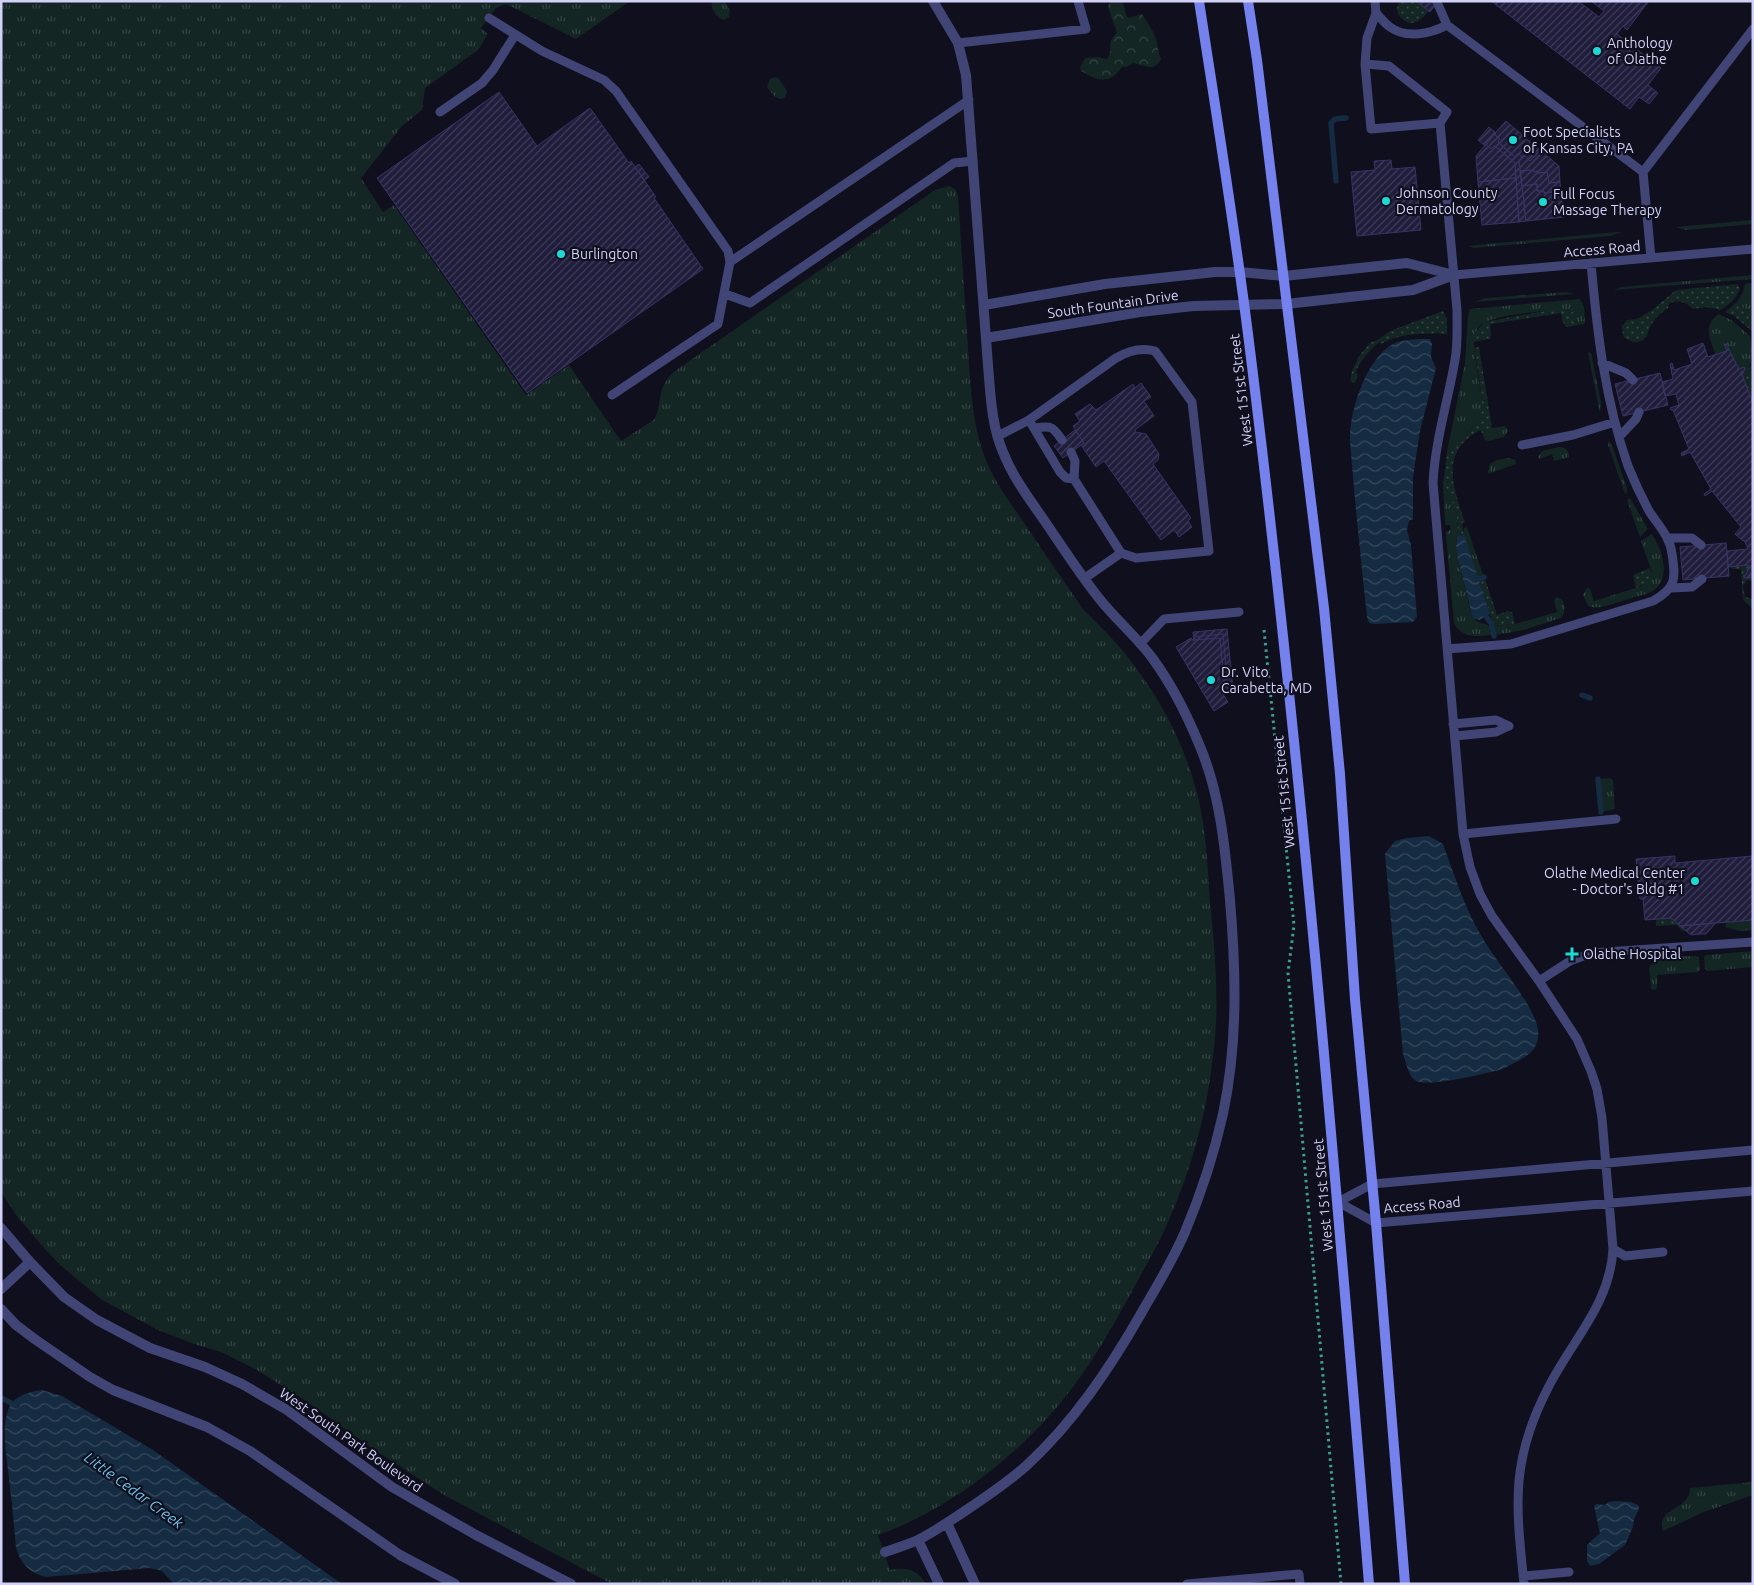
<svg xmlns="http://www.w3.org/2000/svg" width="1754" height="1585" viewBox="0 0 1754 1585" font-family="Ubuntu,sans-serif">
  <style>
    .grass { fill: url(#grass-tufts) }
    .forest { fill: url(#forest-crowns) }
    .garden { fill: url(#garden-dots) }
    .water { fill: url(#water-waves) }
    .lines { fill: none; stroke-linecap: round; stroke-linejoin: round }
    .stream { stroke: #152b41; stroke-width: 5.5 }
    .building { fill: url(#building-hatch); stroke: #363365 }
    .path { stroke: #3da18f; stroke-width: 3; stroke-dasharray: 2.5 4; stroke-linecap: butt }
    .service { stroke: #404576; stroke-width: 9 }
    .minor { stroke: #404576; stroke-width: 10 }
    .secondary { stroke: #7581ec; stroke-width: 10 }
    .poi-dot { fill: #1ed8d4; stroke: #100f1d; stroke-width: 2 }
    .labels { text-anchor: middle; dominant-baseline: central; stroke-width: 4.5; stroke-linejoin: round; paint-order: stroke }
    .poi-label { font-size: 14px; fill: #d2d2f9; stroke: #100f1d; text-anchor: start }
    .street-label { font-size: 14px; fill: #d2d2f9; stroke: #100f1d }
    .water-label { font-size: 15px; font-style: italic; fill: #6dc0eb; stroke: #100f1d }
  </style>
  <defs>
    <pattern id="grass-tufts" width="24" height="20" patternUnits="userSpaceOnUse" patternTransform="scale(1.25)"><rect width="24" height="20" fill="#132623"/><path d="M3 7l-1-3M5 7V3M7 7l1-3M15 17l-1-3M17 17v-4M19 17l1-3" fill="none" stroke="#344544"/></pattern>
    <pattern id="forest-crowns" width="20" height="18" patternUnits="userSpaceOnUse" patternTransform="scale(1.25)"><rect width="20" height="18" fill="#132623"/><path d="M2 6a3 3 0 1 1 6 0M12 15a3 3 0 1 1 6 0" fill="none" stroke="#344544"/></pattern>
    <pattern id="garden-dots" width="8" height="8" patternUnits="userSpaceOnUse" patternTransform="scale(1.25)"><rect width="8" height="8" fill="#132623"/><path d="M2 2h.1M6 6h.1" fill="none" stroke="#344544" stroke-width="1.8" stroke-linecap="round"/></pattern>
    <pattern id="water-waves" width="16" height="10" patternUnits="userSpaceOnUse" patternTransform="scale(1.25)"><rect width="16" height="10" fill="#152b41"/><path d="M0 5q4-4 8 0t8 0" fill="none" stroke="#36495d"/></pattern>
    <pattern id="building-hatch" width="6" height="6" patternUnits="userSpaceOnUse" patternTransform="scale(1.25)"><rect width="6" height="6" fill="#201d3c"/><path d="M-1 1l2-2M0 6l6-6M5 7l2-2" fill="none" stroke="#403d59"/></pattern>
  </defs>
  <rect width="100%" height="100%" fill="#100f1d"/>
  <path class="grass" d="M1,1H630L576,39L506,4L496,8L481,28L488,34L478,50L425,88L422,110L402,126L361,178L383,212L394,205L526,395L569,365L621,441L655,419C663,399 656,388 675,371L935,190L949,186L955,189L958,196C961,242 964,288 967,335C971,381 970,429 991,471C1002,494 1019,514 1033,536C1048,559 1065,583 1081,606C1082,609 1089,615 1091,617C1102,628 1113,639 1123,651C1154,689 1179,732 1193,779C1206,819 1207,860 1210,901C1215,953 1220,1004 1213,1056C1207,1112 1192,1168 1169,1220C1158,1246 1143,1270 1130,1295C1112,1327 1095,1358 1073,1387C1026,1450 952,1509 878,1535L890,1570C906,1567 917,1569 926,1584H612L444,1495L376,1451L309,1403L257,1370L221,1352L194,1344L158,1330L102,1300L59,1264L45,1249L16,1215L1,1192Z
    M712,1H724L730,10L729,17L724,20C717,18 710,9 712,1Z
    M776,77L779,79L787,91L785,97L781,99L775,97L767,87L770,79Z
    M1753,220V224L1685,230L1676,227Z
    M1617,232H1622L1610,236L1474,248L1467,246Z
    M1753,275V279L1614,290L1621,287Z
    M1753,283V316L1737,302L1743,292L1745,284Z
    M1566,292L1574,294L1474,302L1486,298Z
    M1580,299L1584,307L1585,324L1578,325L1573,312L1566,309C1549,310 1497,315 1483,323C1461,336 1488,394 1481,416C1478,423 1471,429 1466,434C1460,440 1455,450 1447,452L1465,363L1468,316L1470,309Z
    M1719,314L1733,321L1750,336L1753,356L1748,369L1745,370L1744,368L1739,369L1726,344L1724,345L1727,351L1716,355C1710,340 1702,324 1719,314Z
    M1588,352L1591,353L1601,403L1600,414Z
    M1505,426L1508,431L1504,437L1489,441L1485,440L1482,433L1492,428Z
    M1609,441L1613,448L1627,488V493L1625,494L1608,445Z
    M1559,447C1565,447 1570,451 1569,457L1554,461L1552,454L1540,459L1538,457L1542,451Z
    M1509,458L1515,460L1516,464L1488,474L1490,464L1497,460Z
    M1443,486L1449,489L1458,520L1456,548L1457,555L1470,609L1476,621L1490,626L1491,635C1476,637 1462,638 1454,623L1446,535L1447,531L1451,530L1450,525H1446L1445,522Z
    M1630,498L1648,529L1640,537L1627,500Z
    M1467,527L1483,575L1477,577L1464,537V528Z
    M1652,534C1663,551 1673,582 1649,593C1640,596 1631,598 1622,601C1611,604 1599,610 1588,606L1583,595L1587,588L1590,589L1594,601L1642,586L1652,572L1641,541Z
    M1556,597L1562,599C1565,606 1566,612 1561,618L1524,630L1495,635L1494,626L1515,624L1557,612L1554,601Z
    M1610,778L1613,780L1615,809L1602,812L1599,779Z
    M1753,920V930L1739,931L1725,927L1727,922Z
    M1753,951V967L1707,971L1705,969L1704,957L1706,955Z
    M1696,956L1699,957L1700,969L1698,972L1657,975V988L1655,990L1651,989L1649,968C1657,953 1682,957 1696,956Z
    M1753,1482V1495L1704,1512L1663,1531C1655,1507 1690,1511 1690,1488Z"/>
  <path class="forest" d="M1110,1H1121C1126,6 1124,13 1128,18L1142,14C1145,18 1155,34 1156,39C1158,46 1158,52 1161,59C1155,72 1144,66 1133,63L1127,67H1122C1109,85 1098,81 1081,71L1080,67L1085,58L1097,57L1107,59C1114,50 1105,44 1117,33L1108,7Z"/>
  <path class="garden" d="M1400,1H1416L1429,11C1419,23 1409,29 1398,14L1397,8Z
    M1738,284L1740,289C1736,299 1729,305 1720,310L1707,307L1693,309C1685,301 1678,300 1669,303L1668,308C1660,313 1653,320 1649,329C1648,332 1648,337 1644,339C1638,345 1628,341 1623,336L1622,326L1627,320L1637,319L1651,311L1676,290Z
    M1737,302L1753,316V332L1734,316L1725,312Z
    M1555,309H1566L1573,312L1578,325L1566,327L1563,323L1561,313L1490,324L1491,336L1490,339L1473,342L1475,333L1484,322Z
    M1443,311L1447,319V334C1425,333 1400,333 1381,344L1380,342C1369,350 1361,360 1355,373L1358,374L1355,383L1350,381L1352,371L1359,356L1370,343L1379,339L1390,331Z
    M1479,347L1492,428L1482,433L1480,430C1439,453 1453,486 1465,522L1462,523L1464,535L1457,536L1458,520L1449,490L1443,486L1447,452C1454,450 1456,444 1461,439C1467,432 1475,427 1480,418C1486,406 1476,363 1474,348Z
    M1753,356V403L1741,372L1750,367Z
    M1749,565L1744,578L1753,577V581L1747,580L1743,586L1745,597L1753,599V614L1752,608L1743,600L1741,569H1733L1730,567Z
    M1650,568L1652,576L1650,581L1636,588L1633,575Z
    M1485,579L1497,615L1508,611L1512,612L1515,624L1494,626L1479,581Z
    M1671,918L1680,926L1699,925V929L1682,931L1677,925L1656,926V919Z"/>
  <path class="water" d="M1430,339L1432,343L1431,357L1436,368L1420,431L1413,477V519L1409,521L1407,530L1411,545L1417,617L1413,622L1374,624L1369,623L1367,617C1362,570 1357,524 1353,477C1352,463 1350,448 1350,435C1351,407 1367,358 1393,344C1403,339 1419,339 1430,339Z
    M1464,535L1490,614L1487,615L1480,620L1475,619L1472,615L1457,555L1456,548L1457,536Z
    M1429,836L1443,844C1455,877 1466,912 1485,942C1498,964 1535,1006 1538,1030C1539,1037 1537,1046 1532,1051C1527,1057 1506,1068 1499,1070C1484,1074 1429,1087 1416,1081C1408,1076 1406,1062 1403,1054L1385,854L1395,841L1407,838Z
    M42,1390L62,1396L153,1450L342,1584H174L162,1571L150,1568L46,1577C29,1573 21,1564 16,1548C14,1525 12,1502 9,1479C7,1459 1,1429 8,1410C13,1396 28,1392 42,1390Z
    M1616,1501L1631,1502L1638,1505L1639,1509L1634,1519L1633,1527L1625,1545L1599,1564L1590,1566L1587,1561V1545L1600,1533L1594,1506L1596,1504L1605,1505L1608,1502Z"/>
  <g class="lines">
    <path class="stream" d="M1336,181L1331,123L1335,119L1346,118
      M1478,579L1484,577
      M1485,615L1491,623L1494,636
      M1582,695L1590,698
      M1598,779L1601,812
      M1,1398L17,1406"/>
  </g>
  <path class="building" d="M1416,1H1438L1430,12Z
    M1491,1H1578L1599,17L1604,11L1591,1H1649L1627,30L1623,26L1617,34L1661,68L1648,85L1658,93L1649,104L1639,97L1630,109Z
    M499,92L537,146L590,108L629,163L631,161L656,197L654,198L703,269L527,393L377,178Z
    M1506,121L1540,150L1530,161L1524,155L1522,157L1518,153L1515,157L1499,143L1498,141L1500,139L1494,134Z
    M1489,127L1496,133L1485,146L1478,140Z
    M1494,134L1500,139L1498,141L1499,143L1515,157L1518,153L1522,157L1519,161L1526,221L1519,222L1515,163L1496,147L1494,146L1491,149L1486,144Z
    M1486,144L1491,149L1494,146L1496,147L1515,163L1516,178L1478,182L1476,156Z
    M1540,150L1559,166L1560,182L1549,183L1547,172L1538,173V171L1534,172L1533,170L1520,171L1519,161L1522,157L1524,155L1530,161Z
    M1391,160L1392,169L1415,167L1421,230L1357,236L1351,172L1375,170L1374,161Z
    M639,164L649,177L644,180L635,167Z
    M1533,170L1534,172L1538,171V173L1547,172L1549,183L1560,182L1561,191L1544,193V191H1537V184L1522,186L1520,171Z
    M1516,178L1519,222L1482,225L1478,182Z
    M1537,184V191H1544V193L1561,191L1564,217L1526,221L1522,186Z
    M1703,343L1708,357L1727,351L1724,344H1726L1739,369L1744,367L1745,370L1741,372L1753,403V577L1744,578V575H1746L1749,565L1728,567L1727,551L1748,549L1744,540L1743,541L1735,534L1741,527L1712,491L1705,496L1704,494L1711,489L1690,452L1682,456L1681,453L1689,449L1673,410H1671L1670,408L1679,405L1676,394L1665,396L1662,382L1673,379L1670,364L1672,363L1674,370L1692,364L1687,349Z
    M1660,373L1668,405L1623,416L1615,384Z
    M1141,383L1151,397L1144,401L1154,416L1136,429L1135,432L1146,434L1159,454L1158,460L1153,464L1191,518L1188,521L1192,527L1179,537L1174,530L1161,540L1104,461L1096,467L1081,445L1084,443L1073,426L1080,421L1075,414L1090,404L1096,410L1133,384L1135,388Z
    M1075,430L1084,443L1063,458L1054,446Z
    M1726,543L1729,576L1683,580L1680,547Z
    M1227,629L1233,690L1221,691V683H1224L1220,638L1194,640L1193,632Z
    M1223,634L1228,691H1221L1228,702L1214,711L1176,647L1191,638L1194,641V637Z
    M1675,856V863L1753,856V920L1680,926L1671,918L1645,920L1643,899H1640L1636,859Z
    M1716,923L1706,934H1700L1691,935L1680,926Z"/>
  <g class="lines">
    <path class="path" d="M1264,630L1294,925L1288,973L1341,1584"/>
    <path class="service" d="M1375,1L1376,13C1380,17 1384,23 1390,27C1406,39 1430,34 1447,25L1643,172
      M1437,2L1447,25
      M489,18L542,51L604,80L616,91L728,251L730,262L718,324L612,395
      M958,43L1086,29L1078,1
      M1365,64L1367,38L1376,13
      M440,112L482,83L493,70L515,35
      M1440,123L1447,112L1389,66L1365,64L1371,129L1440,123L1457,310C1457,327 1458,344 1455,360C1448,401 1435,441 1433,483L1463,834L1470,867L1480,894L1492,916L1539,981L1577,1039L1591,1071L1597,1089L1602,1118L1613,1249C1610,1305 1572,1340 1548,1388C1510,1461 1516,1506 1524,1584
      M1651,258L1643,172L1753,29
      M730,262L969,100
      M1454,275L1753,249
      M725,294L750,303L954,163L973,161
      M1602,363L1626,373L1633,380
      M1034,428C1051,426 1052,425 1062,440
      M998,436L1029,420L1116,358C1128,351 1141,347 1155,351L1192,402L1209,551L1136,558L1121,553L1074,479L1066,478L1060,472L1029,420
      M1620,436L1636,419L1639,412
      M1522,445L1573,435L1615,422
      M1071,452L1075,461L1074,479
      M1668,538H1692L1701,545
      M1085,578L1121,553
      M1671,588L1692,587L1702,579
      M1140,644L1164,619L1239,612
      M1447,649L1511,644L1653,601C1676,588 1676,579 1672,554C1670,536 1658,525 1649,511C1641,496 1634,481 1628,466C1605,400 1597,332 1591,263
      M1453,724L1496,720L1509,726
      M1455,736L1496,732L1509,726
      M1463,834L1616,819
      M1539,981L1570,961L1591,953L1753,942
      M1338,1202L1376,1223L1753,1191
      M1338,1202L1372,1184L1753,1150
      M1613,1249L1625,1256L1663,1252
      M1523,1576L1569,1572
      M1187,1584L1299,1574L1300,1584"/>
    <path class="minor" d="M984,305L1105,284L1215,272H1240L1284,276L1407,263L1454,275
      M986,338L1140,312L1193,306L1286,304L1413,290L1454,275
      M1,1228L30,1262L64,1297L97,1320L150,1348L205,1367L242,1384L287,1410L392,1487L476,1535L571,1584
      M1,1289L30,1262
      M1,1309L16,1325L36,1340L90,1377L113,1390L207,1427L250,1451L400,1555L455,1584
      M947,1523L975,1584
      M918,1540L939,1584
      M885,1552C896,1548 907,1545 918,1540C934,1532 950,1521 965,1511C986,1497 1007,1483 1026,1466C1074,1422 1110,1368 1142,1312C1157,1286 1173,1260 1185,1232C1201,1194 1214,1154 1223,1114C1238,1043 1236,971 1230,900C1225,847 1220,793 1199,744C1187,715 1172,685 1153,659C1137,637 1115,619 1098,597C1079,573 1063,548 1046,523C1031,501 1013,478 1003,452C993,429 991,403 989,378L966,75L958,43L933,1"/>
    <path class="secondary" d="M1199,1C1216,112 1234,223 1248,334C1300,749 1335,1167 1369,1584
      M1248,1L1257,60L1324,608L1340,774L1355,999L1376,1223L1405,1584"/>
  </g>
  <g class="poi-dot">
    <circle cx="1597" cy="51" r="5"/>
    <circle cx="1513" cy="140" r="5"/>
    <circle cx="1386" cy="201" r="5"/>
    <circle cx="1543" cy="202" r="5"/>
    <circle cx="561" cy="254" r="5"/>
    <circle cx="1211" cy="680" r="5"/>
    <circle cx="1695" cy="881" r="5"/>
    <path d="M1569.5 946.5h5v5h5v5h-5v5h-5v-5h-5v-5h5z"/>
  </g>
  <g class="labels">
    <g class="poi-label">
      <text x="1607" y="43">Anthology<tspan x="1607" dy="16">of Olathe</tspan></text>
      <text x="1523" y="132">Foot Specialists<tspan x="1523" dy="16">of Kansas City, PA</tspan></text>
      <text x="1396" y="193">Johnson County<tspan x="1396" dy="16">Dermatology</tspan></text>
      <text x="1553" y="194">Full Focus<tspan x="1553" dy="16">Massage Therapy</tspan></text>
      <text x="571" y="254">Burlington</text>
      <text x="1221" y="672">Dr. Vito<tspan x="1221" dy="16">Carabetta, MD</tspan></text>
      <text x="1685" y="873" text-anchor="end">Olathe Medical Center<tspan x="1685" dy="16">- Doctor's Bldg #1</tspan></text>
      <text x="1583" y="954">Olathe Hospital</text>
    </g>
    <g class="street-label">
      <text transform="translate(1602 249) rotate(-5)">Access Road</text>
      <text transform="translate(1113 304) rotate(-8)">South Fountain Drive</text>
      <text transform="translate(1241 390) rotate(-97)">West 151st Street</text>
      <text transform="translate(1284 792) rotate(-96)">West 151st Street</text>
      <text transform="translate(1323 1195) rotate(-95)">West 151st Street</text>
      <text transform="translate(1422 1205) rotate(-5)">Access Road</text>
      <text transform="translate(351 1440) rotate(35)">West South Park Boulevard</text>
    </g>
    <g class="water-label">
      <text transform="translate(134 1490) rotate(36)">Little Cedar Creek</text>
    </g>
  </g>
  <rect width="1754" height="1585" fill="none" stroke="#d2d2f9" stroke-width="5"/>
</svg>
